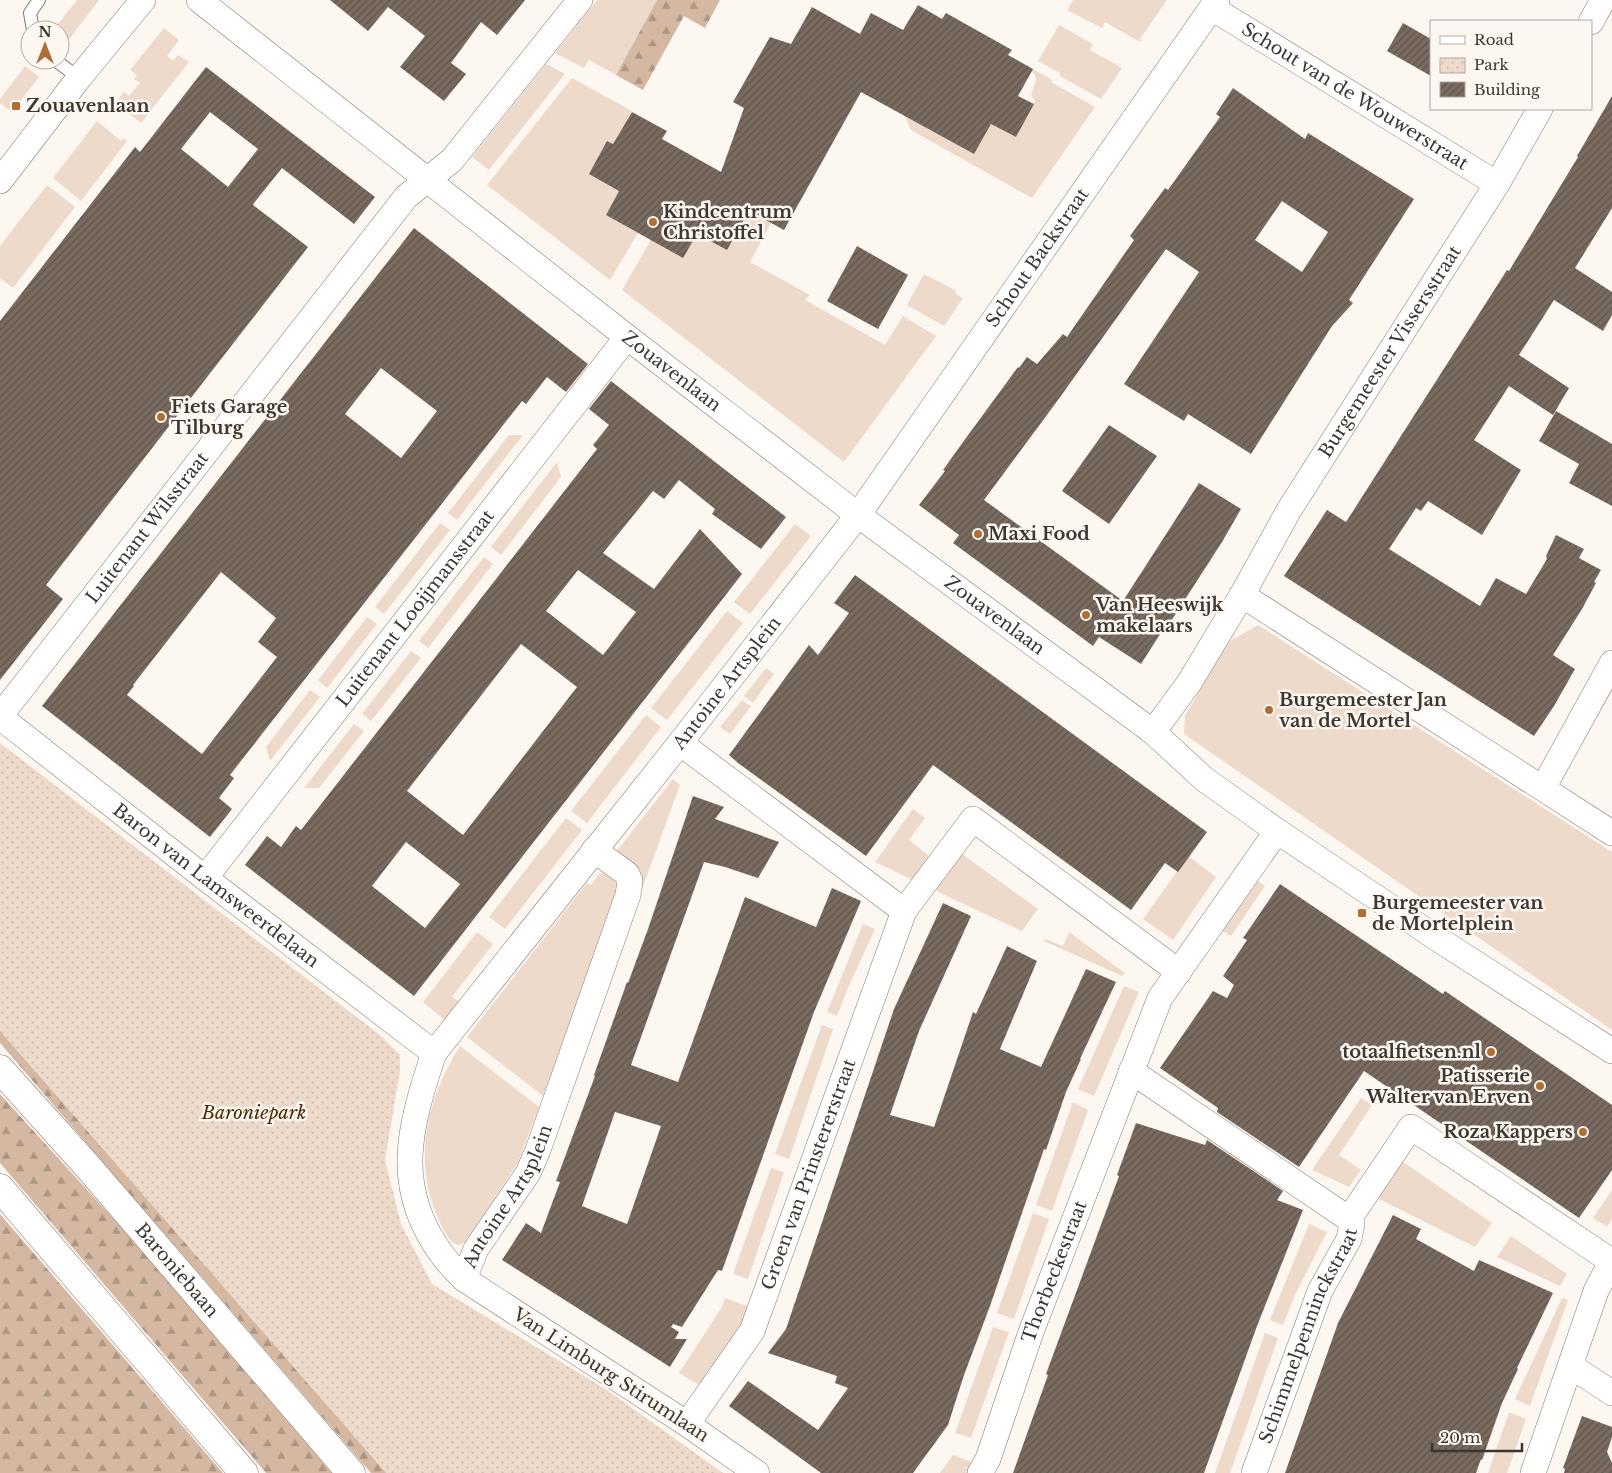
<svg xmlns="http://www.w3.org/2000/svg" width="1612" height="1473" viewBox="0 0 1612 1473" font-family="'Libre Baskerville',serif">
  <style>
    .grass { fill: #eddacb }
    .forest { fill: url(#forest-firs) }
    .park { fill: url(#park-dots) }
    .building { fill: url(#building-hatch); fill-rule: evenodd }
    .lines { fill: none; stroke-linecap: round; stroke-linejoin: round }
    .lane-casing { stroke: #86786d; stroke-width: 14 }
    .street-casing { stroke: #86786d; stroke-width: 26 }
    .secondary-casing { stroke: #86786d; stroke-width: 29 }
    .lane { stroke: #fff; stroke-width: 12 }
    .street { stroke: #fff; stroke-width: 25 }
    .secondary { stroke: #fff; stroke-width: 28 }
    .poi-dot { fill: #ad6f34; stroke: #fdf7f2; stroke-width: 2 }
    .labels { text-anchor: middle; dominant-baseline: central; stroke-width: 5; stroke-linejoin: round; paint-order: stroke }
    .street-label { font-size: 18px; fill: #3d3631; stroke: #fdf7f2 }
    .poi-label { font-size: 18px; font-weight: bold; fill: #3d3631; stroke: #fdf7f2; text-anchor: start }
    .park-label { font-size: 18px; font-style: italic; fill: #4d2800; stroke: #fdf7f2 }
  </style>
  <defs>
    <pattern id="forest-firs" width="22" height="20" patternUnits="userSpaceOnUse" patternTransform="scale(1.25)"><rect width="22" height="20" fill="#d4b8a1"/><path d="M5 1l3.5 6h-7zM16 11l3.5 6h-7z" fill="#ad9684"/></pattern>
    <pattern id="park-dots" width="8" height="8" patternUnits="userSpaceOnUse" patternTransform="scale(1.25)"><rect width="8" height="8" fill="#eddacb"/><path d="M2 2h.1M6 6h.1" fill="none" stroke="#ccbcaf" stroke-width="1.8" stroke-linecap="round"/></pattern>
    <pattern id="building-hatch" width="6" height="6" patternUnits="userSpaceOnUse" patternTransform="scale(1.25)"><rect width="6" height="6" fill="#796b60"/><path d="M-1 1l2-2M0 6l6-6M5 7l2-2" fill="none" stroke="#5f544c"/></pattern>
  </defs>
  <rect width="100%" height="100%" fill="#fdf7f2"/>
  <path class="grass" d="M77,0H99L61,50L60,30H53Z
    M597,0H657L616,75L589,60L584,68L555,53Z
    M1073,0H1167L1140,39L1142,40L1140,42L1105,22L1102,28L1067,10Z
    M1059,25L1093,44L1090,50L1122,68L1101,99L1060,76V73L1038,61Z
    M164,28L179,40L167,56L173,61L178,55L189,62L141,123L115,103L124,92L129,96L140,83L134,79L137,75L130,70Z
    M546,64L565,74L489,170L472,157Z
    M25,66L39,77L12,112L0,103V99Z
    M1033,69L1052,80L1051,82L1095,107L1032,198L911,130L905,116L974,154L991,124L1016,137L1035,101L1031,95L1036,81L1035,74L1031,72Z
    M572,78L632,111L613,144L619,191L606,215L638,233L610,280L487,185Z
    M97,121L121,141L123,138L127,141L81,201L53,178Z
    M47,185L75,207L13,288L0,278V246Z
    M760,206L775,215L750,262L810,295L805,300L885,345L903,316L936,336L844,462L622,290L651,240L697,234L727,250L745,219L742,210L754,216Z
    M924,274L955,290L956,294L963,298L944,326L907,305Z
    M509,435H523L457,520L448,513Z
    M557,462L561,477L501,555L491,547Z
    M440,523L450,530L384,614L375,607Z
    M795,524L811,536L750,614L734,602Z
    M484,557L493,564L428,648L419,641Z
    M727,611L743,623L667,720L651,708Z
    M367,617L377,624L327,688L318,680Z
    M1258,625L1612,852V1030L1184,734L1185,716L1228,642Z
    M411,651L421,658L371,721L362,714Z
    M766,668L774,674L753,703L744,696Z
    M310,690L320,697L270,761L266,747Z
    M742,700L751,706L730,734L720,727Z
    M646,715L661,727L587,823L571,811Z
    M354,724L364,731L319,788H304Z
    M673,779L680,785L642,889L641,877L616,852Z
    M913,809L925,818L909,840L929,856L913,880L875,862Z
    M566,818L582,830L505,929L489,917Z
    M962,854L1038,909L1022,931L940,893L936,890Z
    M1188,856L1216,877L1173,940L1143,919Z
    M603,873L614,881L618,888L543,1096L467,1037L587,883L591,885L599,874Z
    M1255,879L1265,886L1231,936L1221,930Z
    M863,924L875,929L848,988L837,1016L827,1012Z
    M477,932L493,944L452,997L460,1002L447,1022L423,1002Z
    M1069,932L1125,973L1122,976L1044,941L1045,939L1063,946Z
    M1124,986L1139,992L1094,1096L1078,1089Z
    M822,1025L833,1029L789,1159L775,1154Z
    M460,1046L539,1107L518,1162L466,1242L459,1245C447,1242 443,1228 438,1218C412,1160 427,1098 460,1046Z
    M1361,1098L1372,1105L1339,1155L1361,1170L1349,1187L1312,1170Z
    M1073,1102L1088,1110L1052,1211L1036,1205Z
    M1400,1160L1492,1223L1475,1247L1375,1197Z
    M771,1168L784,1172L748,1279L733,1274Z
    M1612,1190V1219L1607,1227L1593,1218Z
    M1033,1213L1049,1219L1014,1319L997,1313Z
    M1309,1224L1327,1232L1294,1297L1283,1325L1270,1320Z
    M1511,1236L1567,1274L1560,1286L1497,1257Z
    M725,1298L750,1307L739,1330L699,1385L679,1373L722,1307Z
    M1562,1298L1568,1300L1530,1406L1515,1399Z
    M993,1327L1009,1332L971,1438L955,1433Z
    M1265,1333L1278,1338L1230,1473H1215Z
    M1509,1412L1526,1419L1507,1473H1488Z
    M953,1455L974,1463L968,1473H940Z"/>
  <path class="forest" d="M657,0H720L705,28L684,16L643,90L616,75Z
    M0,982L427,1473H371L0,1043Z
    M0,1094L139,1247L332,1473H266L0,1163Z
    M0,1214L223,1473H0Z"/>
  <path class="park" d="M0,743L380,1035L400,1055V1071L385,1160L401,1224L432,1284L604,1388L723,1473H386L0,1031Z"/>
  <path class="building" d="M330,0H525L497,35L481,22L451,63L466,74L444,101L400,67L425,36L388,7L368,31Z
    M918,5L942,19L946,13L1012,50L1008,55L1033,69L1018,96L1034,104L1016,137L991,124L974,154L861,92L784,230L749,211L727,250L697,234L683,258L606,215L619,191L589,174L607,141L613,144L632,112L667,131L662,139L721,172L744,108L733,102L770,37L791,44L812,7L860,34L871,13L903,30Z
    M1403,23L1431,39V76L1387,51Z
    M206,67L375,197L354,224L282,168L254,203L253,205L308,247L46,585L63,599L0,680V321L135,147L140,152ZM210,112L258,149L228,187L181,149Z
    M1233,88L1305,139L1308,133L1414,199L1349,300L1353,303L1332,326L1251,454L1188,414L1184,421L1124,384L1199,272L1166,249L1058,400L984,500L1123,601L1199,483L1241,509L1222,542L1166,629L1164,628L1141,664L1099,637L1093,646L953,543L959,535L919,505L945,471L943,470L963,442L1018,367L1019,368L1027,357L1037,364L1063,334L1067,337L1134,240L1130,236L1165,188L1168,190L1220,117L1216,114ZM1282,201L1328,232L1302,272L1255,240Z
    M1612,96V208L1575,268L1612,292V315L1603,331L1554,300L1519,355L1569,388L1553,415L1509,386L1474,440L1521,470L1482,535L1428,501L1421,511L1416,508L1389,549L1480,606L1496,578L1526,594L1547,559L1546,556L1556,535L1584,549L1579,558L1601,570L1594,582L1596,583L1582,609L1553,655L1575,669L1554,706L1534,736L1284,576L1327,510L1346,522L1507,270L1509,271L1578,157L1577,156Z
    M414,228L588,364L566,392L547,377L526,404L522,401L230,775L234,778L219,798L232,809L210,837L42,706ZM381,368L437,411L401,458L345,414ZM221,572L276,618L258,642L277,657L202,754L127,695L134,686L133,685Z
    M857,246L908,275L878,329L827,301Z
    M611,381L786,517L761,549L712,514L715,509L679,480L664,499L653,491L603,553L654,589L700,529L742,574L414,996L245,865L267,836L281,847L296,826L301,830L597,449L593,445L609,425L589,409ZM578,570L636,612L603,655L546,611ZM521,644L577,687L463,835L407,791ZM406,842L460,884L425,928L372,886Z
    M1556,411L1612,444V506L1569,483L1579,464L1539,441Z
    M1109,425L1157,456L1109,524L1062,491Z
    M855,575L1207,832L1178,872L1165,863L1131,910L933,765L866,856L738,763L729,755L809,645L818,655L849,613L834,603Z
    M693,796L724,807L715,819L779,842L758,878L725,867L704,862L631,1065L678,1082L745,897L816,927L832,888L861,901L814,1012L722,1271L718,1270L682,1327L673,1324L671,1327L679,1332L675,1339H687L670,1367L502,1260L526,1223L541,1233L560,1182L556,1181L595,1076L594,1075L627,982L628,983L648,929ZM615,1112L661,1126L627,1224L582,1206Z
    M1280,884L1443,994L1445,991L1612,1105V1170L1579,1218L1364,1071L1299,1167L1217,1112L1218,1108L1160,1068L1213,991L1227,998L1234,985L1223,976L1247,940L1243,938Z
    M943,903L971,916L919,1031L890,1115L934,1127L973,1012L976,1014L1007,946L1037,961L1000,1049L1041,1067L1086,969L1116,982L1080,1059H1081L1066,1092L1046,1150L1044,1149L990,1306L964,1375L948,1425L913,1473H821L729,1406L748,1381L818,1430L848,1388L835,1383L837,1376L768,1353L786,1329L894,1009Z
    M1136,1123L1205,1145L1207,1140L1283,1191L1277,1200L1303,1210L1257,1326L1204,1473H1013L1048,1375L1046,1374L1119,1176L1117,1175Z
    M1393,1215L1421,1229L1416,1239L1474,1271L1479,1260L1553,1293L1517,1368L1518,1369L1502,1403L1482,1460L1481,1459L1476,1473H1285L1338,1323Z
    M1582,1416L1612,1427V1437L1607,1452L1612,1463V1473H1564L1565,1469L1563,1468Z"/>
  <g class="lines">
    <g class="lane-casing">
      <path id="lane" d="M33,30L30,13L39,0
        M55,60L79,78"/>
    </g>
    <g class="street-casing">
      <g id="street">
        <path id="s1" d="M199,0L627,337L858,515L1153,732L1204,779L1277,831L1441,941L1612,1051"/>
        <path id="s2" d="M1212,8L1497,184"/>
        <path d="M1591,22L1603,0"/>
        <path d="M0,181L79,78L143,0"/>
        <path id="s3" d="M1242,595L1289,510L1497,184L1540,109"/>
        <path id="s4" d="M0,716L406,197L452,160L580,0"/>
        <path id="s5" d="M0,717L205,878L434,1053"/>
        <path d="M1153,732L1189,683L1242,595L1612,833"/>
        <path d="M680,743L904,911"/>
        <path d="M1543,788L1612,663"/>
        <path id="s6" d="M205,878L627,337"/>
        <path d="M1131,1071L1349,1219"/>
        <path id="s7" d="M464,1279L476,1249L528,1173L538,1150L628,895L630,881L627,874L594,850"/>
        <path d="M1571,1366L1612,1393"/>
        <path id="s8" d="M687,1424L752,1331L904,911L973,819L1179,972"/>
        <path id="s9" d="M757,1473L687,1424L464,1279C457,1272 449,1264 443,1256C392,1188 409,1128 434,1053L680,743L858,515L1217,0"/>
        <path id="s10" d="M980,1473L988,1459L1031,1332L1160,998L1277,831"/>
        <path id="s11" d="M1254,1473L1320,1291L1349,1239L1352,1224L1349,1219L1411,1127L1611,1261"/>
        <path d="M1533,1473L1596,1291L1612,1260"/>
      </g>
    </g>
    <g class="secondary-casing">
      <g id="secondary">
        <path id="s12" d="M0,1069L89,1168L351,1473"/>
        <path d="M0,1188L244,1473"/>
      </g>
    </g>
    <use href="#lane" class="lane"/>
    <use href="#street" class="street"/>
    <use href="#secondary" class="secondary"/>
  </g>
  <g class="poi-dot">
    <rect x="11" y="101" width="10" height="10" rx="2.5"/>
    <circle cx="653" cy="222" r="5"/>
    <circle cx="161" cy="417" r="5"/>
    <circle cx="978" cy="534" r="5"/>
    <circle cx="1086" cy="615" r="5"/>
    <circle cx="1269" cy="710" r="5"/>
    <rect x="1357" y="908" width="10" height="10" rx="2.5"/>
    <circle cx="1491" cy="1052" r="5"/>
    <circle cx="1540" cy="1086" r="5"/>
    <circle cx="1583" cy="1132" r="5"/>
  </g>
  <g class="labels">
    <g class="street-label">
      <text stroke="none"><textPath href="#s2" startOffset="168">Schout van de Wouwerstraat</textPath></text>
      <text stroke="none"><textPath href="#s9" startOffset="1595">Schout Backstraat</textPath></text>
      <text stroke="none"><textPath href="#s3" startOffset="285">Burgemeester Vissersstraat</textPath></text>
      <text stroke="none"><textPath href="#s1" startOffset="601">Zouavenlaan</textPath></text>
      <text stroke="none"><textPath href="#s4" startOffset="239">Luitenant Wilsstraat</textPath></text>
      <text stroke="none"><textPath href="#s6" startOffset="342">Luitenant Looijmansstraat</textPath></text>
      <text stroke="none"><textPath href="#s1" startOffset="1006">Zouavenlaan</textPath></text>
      <text stroke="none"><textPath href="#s9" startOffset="1068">Antoine Artsplein</textPath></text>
      <text stroke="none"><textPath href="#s5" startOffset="274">Baron van Lamsweerdelaan</textPath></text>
      <text stroke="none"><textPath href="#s8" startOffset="280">Groen van Prinstererstraat</textPath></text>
      <text stroke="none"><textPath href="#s7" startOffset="94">Antoine Artsplein</textPath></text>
      <text stroke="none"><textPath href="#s12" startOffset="268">Baroniebaan</textPath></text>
      <text stroke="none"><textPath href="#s10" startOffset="215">Thorbeckestraat</textPath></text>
      <text stroke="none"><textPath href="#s11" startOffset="148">Schimmelpenninckstraat</textPath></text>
      <text transform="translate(611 1375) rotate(33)">Van Limburg Stirumlaan</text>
    </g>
    <g class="poi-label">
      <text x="26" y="106">Zouavenlaan</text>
      <text x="663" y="212">Kindcentrum<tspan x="663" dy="21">Christoffel</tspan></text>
      <text x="171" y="407">Fiets Garage<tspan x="171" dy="21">Tilburg</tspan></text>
      <text x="988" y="534">Maxi Food</text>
      <text x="1096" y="605">Van Heeswijk<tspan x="1096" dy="21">makelaars</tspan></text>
      <text x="1279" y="700">Burgemeester Jan<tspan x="1279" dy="21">van de Mortel</tspan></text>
      <text x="1372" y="903">Burgemeester van<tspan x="1372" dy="21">de Mortelplein</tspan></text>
      <text x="1481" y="1052" text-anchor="end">totaalfietsen.nl</text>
      <text x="1530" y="1076" text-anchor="end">Patisserie<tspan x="1530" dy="21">Walter van Erven</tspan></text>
      <text x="1573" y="1132" text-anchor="end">Roza Kappers</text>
    </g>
    <g class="park-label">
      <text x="254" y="1113">Baroniepark</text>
    </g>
  </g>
  <rect x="1430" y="20" width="162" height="90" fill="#fdf7f2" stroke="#b0aaa5"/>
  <rect x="1440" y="36" width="25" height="8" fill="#ffffff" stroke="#b0aaa5"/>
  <text x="1474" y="45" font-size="15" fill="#3d3631">Road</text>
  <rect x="1440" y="58" width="25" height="15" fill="url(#park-dots)" stroke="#b0aaa5"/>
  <text x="1474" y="70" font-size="15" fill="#3d3631">Park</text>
  <rect x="1440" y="82" width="25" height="15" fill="url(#building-hatch)" stroke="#b0aaa5"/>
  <text x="1474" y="95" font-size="15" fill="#3d3631">Building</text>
  <g transform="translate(45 45)"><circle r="24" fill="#fdf7f2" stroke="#b0aaa5"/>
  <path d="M0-4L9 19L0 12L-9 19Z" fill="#ad6f34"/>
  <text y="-8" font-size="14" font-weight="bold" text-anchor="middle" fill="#3d3631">N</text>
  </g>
  <path d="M1432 1443v8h90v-8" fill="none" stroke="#3d3631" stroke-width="2.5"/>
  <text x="1440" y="1443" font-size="15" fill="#3d3631" stroke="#fdf7f2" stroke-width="4" paint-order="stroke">20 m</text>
</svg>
